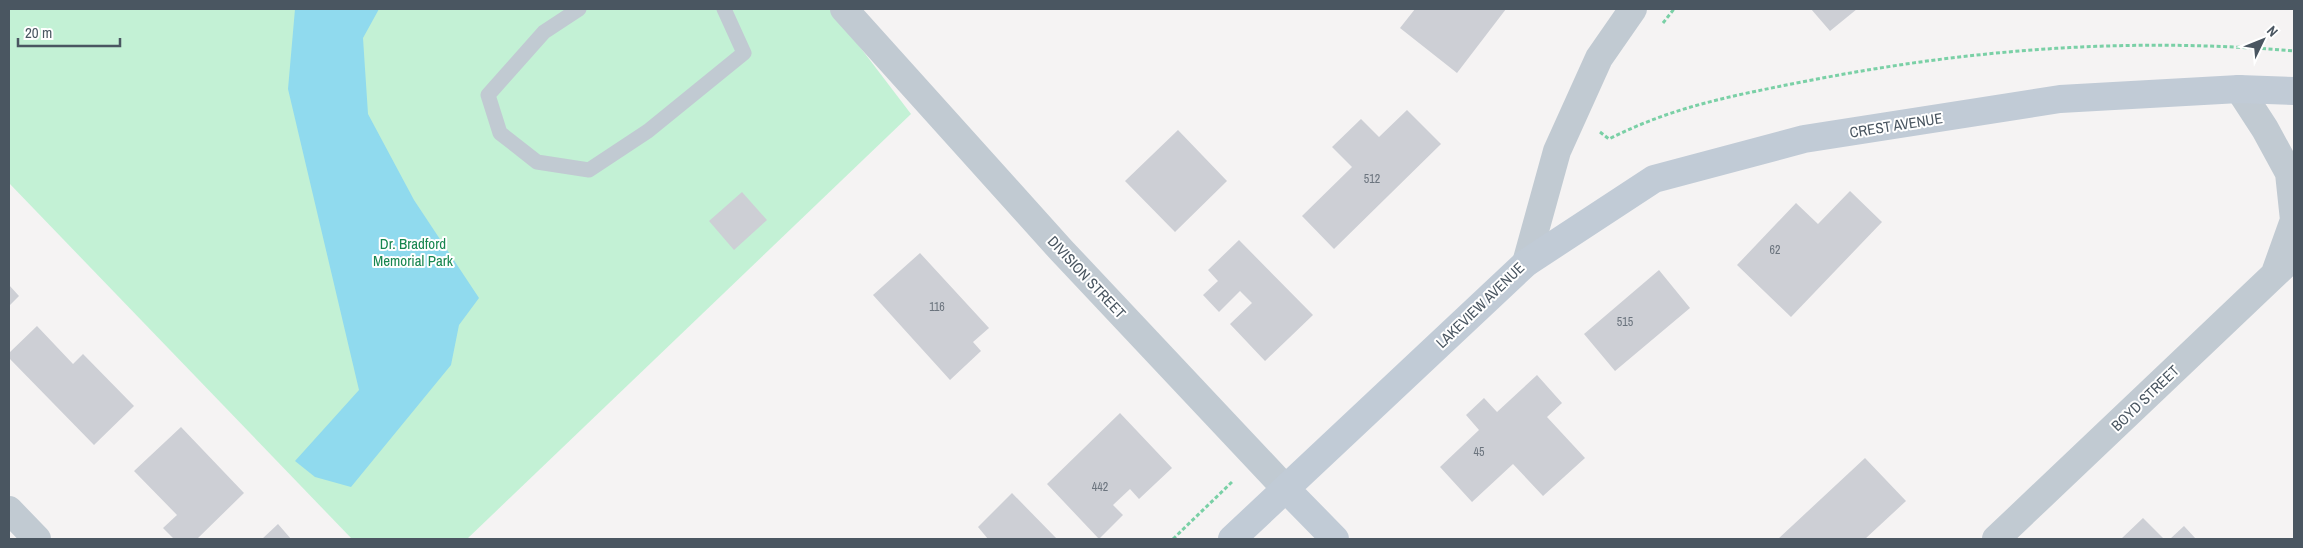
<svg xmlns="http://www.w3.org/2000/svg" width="2303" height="548" viewBox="0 0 2303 548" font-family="'Archivo Narrow',sans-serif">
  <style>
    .green { fill: #c3f1d5 }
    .water { fill: #90daee }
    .building { fill: #cdcfd5 }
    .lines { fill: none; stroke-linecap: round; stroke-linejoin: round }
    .path { stroke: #7ad0a6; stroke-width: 3; stroke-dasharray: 4 2.5; stroke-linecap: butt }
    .lane { stroke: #c1cad2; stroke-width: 15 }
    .street { stroke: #c1cad2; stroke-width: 28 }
    .secondary { stroke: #c1cbd6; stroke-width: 28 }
    .labels { text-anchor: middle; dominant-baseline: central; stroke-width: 4; stroke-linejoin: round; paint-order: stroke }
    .number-label { font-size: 12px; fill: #6b747e }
    .street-label { font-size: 15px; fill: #4a5661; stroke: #fff }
    .park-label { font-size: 15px; fill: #17864f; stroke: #fff }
  </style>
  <rect width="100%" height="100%" fill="#f5f3f3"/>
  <path class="green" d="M9,9H831L911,114L467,539H352L9,183Z"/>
  <path class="water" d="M295,9H379L363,38L368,114L414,200L479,298L459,325L451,365L351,487L315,477L295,461L359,390L288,89Z"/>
  <path class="building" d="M1415,9H1506L1457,73L1400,28Z
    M1811,9H1857L1830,31Z
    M1407,110L1441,144L1334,249L1302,216L1352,167L1332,147L1361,119L1379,137Z
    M1178,130L1227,181L1175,232L1125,181Z
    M1850,191L1882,222L1791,317L1737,265L1796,203L1818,224Z
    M742,192L767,220L734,250L709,221Z
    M1239,240L1313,315L1265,361L1230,324L1252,303L1240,291L1219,312L1203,295L1218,281L1208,270Z
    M920,253L989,328L973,342L981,351L950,380L873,295Z
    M1659,270L1690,308L1615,371L1584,334Z
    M9,285L19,296L9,306Z
    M37,326L73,364L83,354L134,406L94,445L9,358V353Z
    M1537,375L1562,403L1547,417L1585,458L1543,496L1513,464L1472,502L1440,467L1479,430L1466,415L1484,398L1497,412Z
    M1120,413L1172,468L1139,499L1130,489L1113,505L1123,515L1099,539L1047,484Z
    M181,427L244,493L197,539H174L163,528L177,515L134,471Z
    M1865,458L1906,501L1865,539H1778Z
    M1012,493L1057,539H988L978,527Z
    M2143,518L2164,539H2121Z
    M278,524L291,539H262Z
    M2184,526L2196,539H2170Z"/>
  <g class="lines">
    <path class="path" d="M1663,23L1674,9
      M1600,132L1609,139C1674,106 1736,95 1807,81C1970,49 2129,37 2294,51
      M1173,539L1233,481"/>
    <path class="lane" d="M579,9L544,32L488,95L500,133L537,162L589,170L648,131L744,53L724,9"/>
    <path class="street" d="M844,9L1062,251L1286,489
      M2239,89L2265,129L2289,173L2294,220L2275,273
      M1526,263L1557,151L1599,58L1633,9
      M9,510L37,539
      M1996,539L2294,256"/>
    <path class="secondary" d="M1286,489L1335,539
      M1232,539L1526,263L1654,179L1804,139L2060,99L2239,89L2294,91"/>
  </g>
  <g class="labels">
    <g class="number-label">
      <text x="1372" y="179">512</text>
      <text x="1775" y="250">62</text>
      <text x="937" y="307">116</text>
      <text x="1625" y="322">515</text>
      <text x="1479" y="452">45</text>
      <text x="1100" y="487">442</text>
    </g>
    <g class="street-label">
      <text transform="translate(1896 125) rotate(-9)">CREST AVENUE</text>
      <text transform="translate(1087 277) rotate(47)">DIVISION STREET</text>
      <text transform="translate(1480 305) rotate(-44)">LAKEVIEW AVENUE</text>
      <text transform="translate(2145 398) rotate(-44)">BOYD STREET</text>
    </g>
    <g class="park-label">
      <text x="413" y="243">Dr. Bradford<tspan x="413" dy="17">Memorial Park</tspan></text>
    </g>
  </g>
  <rect width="2303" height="548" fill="none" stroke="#4a5661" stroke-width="20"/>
  <g transform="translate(2263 40) rotate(47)" stroke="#ffffff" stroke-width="4" paint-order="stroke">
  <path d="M0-4L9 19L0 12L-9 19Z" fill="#4a5661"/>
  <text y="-8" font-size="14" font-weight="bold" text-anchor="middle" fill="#4a5661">N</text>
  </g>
  <path d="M18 38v8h102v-8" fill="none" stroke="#4a5661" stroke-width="2.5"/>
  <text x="25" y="38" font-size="15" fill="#4a5661" stroke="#ffffff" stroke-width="4" paint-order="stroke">20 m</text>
</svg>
